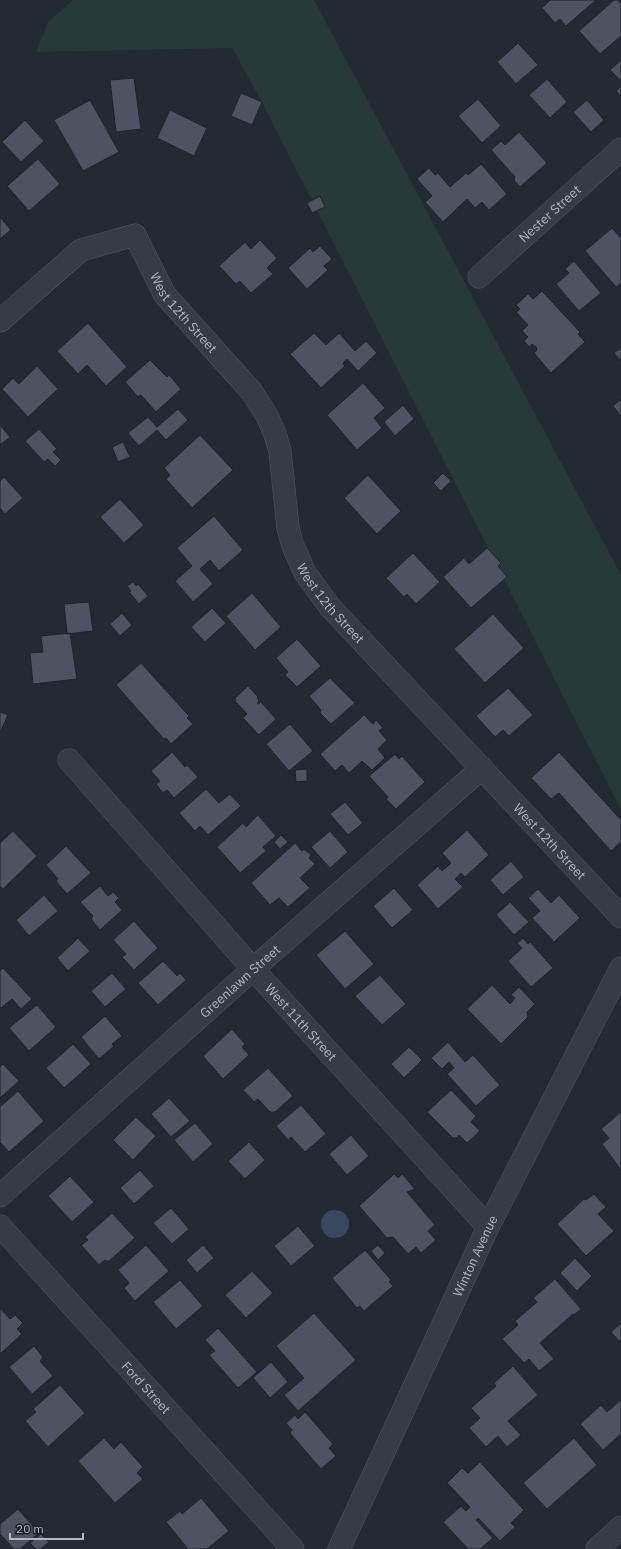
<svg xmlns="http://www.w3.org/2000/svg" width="621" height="1549" viewBox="0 0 621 1549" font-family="'IBM Plex Sans',sans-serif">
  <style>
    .green { fill: #283939 }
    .water { fill: #39485c }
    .building { fill: #4b5460; stroke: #1d232c }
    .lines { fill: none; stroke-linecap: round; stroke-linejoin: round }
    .minor-casing { stroke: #535a63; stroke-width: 23 }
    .minor { stroke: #353c45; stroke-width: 22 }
    .labels { text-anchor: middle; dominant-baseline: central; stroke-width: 3.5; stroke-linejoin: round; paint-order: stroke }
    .street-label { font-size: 13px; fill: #b0b7c2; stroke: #1b212a }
  </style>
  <rect width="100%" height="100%" fill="#222a34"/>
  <path class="green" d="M73,0H314L621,575V810L262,102L232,48L36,52L48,22Z"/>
  <path class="water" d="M321 1224a14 14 0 1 1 28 0a14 14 0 1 1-28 0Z"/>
  <path class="building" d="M550,0H596L566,26L560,19L555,23L542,8Z
    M614,0H618L621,4V36L600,54L579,31Z
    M518,43L538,65L516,84L497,62Z
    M621,60V81L610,70Z
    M134,78L141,129L116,132L110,80Z
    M547,79L567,102L550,118L529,95Z
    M621,86V96L616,91Z
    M241,93L262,102L252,125L231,116Z
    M478,99L501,126L482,143L458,116Z
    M90,100L119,152L83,171L54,120Z
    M587,100L604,120L591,132L573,112Z
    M170,110L207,128L194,156L157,138Z
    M25,120L44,141L21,162L2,142Z
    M519,132L547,163L520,187L514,180L515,177L491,150L501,141L505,145Z
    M38,159L60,184L29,211L7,186Z
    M481,164L507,194L489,210L482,202L475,208L467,199L443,222L425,202L432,196L417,179L429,168L435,175L438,173L450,187L466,173L468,175Z
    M320,196L325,207L312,213L307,203Z
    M0,217L11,230L0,239Z
    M612,228L621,238V283L616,287L585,251Z
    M260,240L277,258L267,268L273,274L251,293L240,281L236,284L219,266L245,242L251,249Z
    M320,246L332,259L324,266L328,270L307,289L288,268L310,248L313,252Z
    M574,261L601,293L579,311L556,284L569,273L565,269Z
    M542,291L580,332L578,334L585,342L551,373L534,353L537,350L536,347L532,344L529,347L524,341L528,337L522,331L528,325L516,312L520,309L516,305L528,294L533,299Z
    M88,323L127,367L106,386L87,365L78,374L57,351Z
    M314,333L326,345L339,333L355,351L366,341L377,353L358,371L347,359L343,363L345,366L321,388L290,354Z
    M621,348V361L614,353Z
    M150,360L167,377L169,375L181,389L156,412L141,395L138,397L125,382Z
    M37,366L58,389L28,417L2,389L13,378L19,384Z
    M363,383L385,408L374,418L382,428L357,450L327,415Z
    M621,399V416L613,406Z
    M403,405L414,419L395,436L384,422Z
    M178,409L188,420L166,440L157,430L139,446L128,433L148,417L157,427Z
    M0,425L10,437L0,445Z
    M39,429L57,449L53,452L61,460L55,466L48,459L44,462L25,441Z
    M200,435L233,470L192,508L166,479L170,475L164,468Z
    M123,442L130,457L118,462L112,447Z
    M443,473L451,481L441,491L433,483Z
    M368,475L401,511L377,534L344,498Z
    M4,477L23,498L5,514L0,508V481Z
    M120,499L144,525L124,543L100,517Z
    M214,516L243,550L219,571L210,560L200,569L213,584L193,602L175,581L192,566L177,548Z
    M487,548L501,563L498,566L507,577L471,608L443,577L464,558L469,564Z
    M413,553L440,582L416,604L407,594L404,597L386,578Z
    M133,582L136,586L138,584L148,596L139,604L129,592L131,591L127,586Z
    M252,593L281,627L255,650L226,616Z
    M89,602L93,631L67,634L64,604Z
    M212,608L226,623L205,642L191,627Z
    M122,613L132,625L120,636L110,624Z
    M493,614L524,648L485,683L454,649Z
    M70,633L77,679L33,684L30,653L43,652L41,636Z
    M297,639L321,666L297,687L285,675L288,672L276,658Z
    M141,663L189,716L187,718L193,724L171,744L166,738L164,739L116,685Z
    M330,678L355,703L331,724L320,713L321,710L309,696Z
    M248,686L258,697L257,698L259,701L257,703L259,704L261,702L276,719L259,735L243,718L247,714L235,701L236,700L235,698Z
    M508,688L533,715L509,736L503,730L495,737L476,716Z
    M0,712L8,715L0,733Z
    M364,715L373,724L376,720L383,728L379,731L387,740L378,749L385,758L372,770L362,761L349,773L342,765L335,771L320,754Z
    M290,724L313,751L289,771L266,744Z
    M172,752L185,767L187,765L198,777L174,798L167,790L163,793L156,784L160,781L151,771Z
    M559,752L621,820V842L611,851L559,793L551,799L531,778Z
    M395,754L399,759L402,756L425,782L396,809L386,799L388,797L369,776Z
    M307,769V781L296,782L295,770Z
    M206,789L219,803L230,794L241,806L208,835L200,826L195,831L179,813Z
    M345,802L363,823L348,835L330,814Z
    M258,815L276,836L263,847L266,851L240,873L217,847L243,823L246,827Z
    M467,830L489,855L465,877L461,873L455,879L463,887L438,909L417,885L438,866L442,871L451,863L442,853Z
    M13,831L37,856L3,889L0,886V843Z
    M330,831L348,852L330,868L311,847Z
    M281,835L288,842L280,849L274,842Z
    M295,843L302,851L304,849L311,855L309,858L315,864L300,878L310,888L288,907L279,898L270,905L251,883Z
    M66,846L91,873L67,894L56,881L58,879L46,865Z
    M511,861L524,877L503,895L490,880Z
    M100,886L108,896L113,892L119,898L115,902L122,910L100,930L91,919L93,916L80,902Z
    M394,888L413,910L392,928L373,906Z
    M538,889L551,903L559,895L580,918L554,942L532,918L540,911L528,898Z
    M44,895L58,911L29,936L16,920Z
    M510,902L529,922L514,935L496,915Z
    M134,921L158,948L134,970L122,957L126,954L113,940Z
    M345,931L374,964L345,989L316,955Z
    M78,938L90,951L68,971L57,958Z
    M523,938L528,944L530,942L553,968L531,987L508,961L522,948L517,943Z
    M163,961L177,976L180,973L186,980L158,1005L138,983Z
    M3,968L32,999L21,1009L12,999L1,1008L0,1007V971Z
    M112,973L126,989L105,1007L91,991Z
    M380,975L406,1004L382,1025L355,996Z
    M492,985L510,1004L515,998L511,995L519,987L535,1004L527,1012L528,1017L501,1044L467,1009Z
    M37,1005L56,1027L29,1051L9,1028Z
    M105,1016L122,1036L112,1044L114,1046L99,1059L81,1037Z
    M232,1029L245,1044L242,1047L249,1055L223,1079L203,1056Z
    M448,1042L465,1062L473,1055L500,1085L476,1106L447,1074L454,1068L449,1062L442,1069L431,1058Z
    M73,1044L91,1064L64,1088L46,1068Z
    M409,1047L422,1060L404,1078L391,1064Z
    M3,1064L19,1081L0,1098V1067Z
    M268,1068L293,1096L275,1112H270L258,1099L254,1102L243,1090Z
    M451,1090L476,1116L471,1122L480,1131L467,1143L459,1135L457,1138H453L427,1112Z
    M18,1091L44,1121L9,1152L0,1142V1107Z
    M169,1098L190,1121L171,1137L151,1114Z
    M301,1105L326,1134L305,1152L291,1137L288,1140L276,1126Z
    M621,1112V1170L602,1144L609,1138L601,1129Z
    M136,1117L156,1136L133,1160L113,1140Z
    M195,1123L213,1144L193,1162L174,1140Z
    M351,1135L369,1156L347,1175L329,1154Z
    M249,1142L265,1160L245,1179L228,1161Z
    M140,1170L154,1186L134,1204L120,1188Z
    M394,1174L398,1178L402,1174L415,1189L407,1192L435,1225L428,1231L436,1240L421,1253L416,1247L408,1254L393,1237L387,1238L359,1206Z
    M70,1176L94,1202L72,1222L48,1196Z
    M594,1194L606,1207L598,1214L614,1231L586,1256L557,1224L584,1199L586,1200Z
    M171,1208L189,1229L172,1244L153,1223Z
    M112,1213L135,1238L108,1262L105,1260L99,1265L81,1245L88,1240L85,1237Z
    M298,1226L315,1246L291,1266L274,1246Z
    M146,1245L169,1271L135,1301L124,1288L129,1283L118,1270Z
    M203,1245L214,1258L197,1273L186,1260Z
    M378,1245L385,1253L378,1260L371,1251Z
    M365,1250L391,1280L389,1282L393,1286L364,1311L360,1306L357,1308L332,1278Z
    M575,1258L592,1276L577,1291L560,1273Z
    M252,1271L273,1293L246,1318L225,1295Z
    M555,1279L581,1309L574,1315L573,1314L540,1343L554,1359L539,1371L529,1359L524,1363L502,1339L518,1325L515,1321L537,1302L533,1298Z
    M180,1280L203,1306L176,1329L153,1302Z
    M0,1308L10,1319L15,1315L23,1323L17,1329L22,1334L0,1354Z
    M314,1313L356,1360L298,1411L284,1395L304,1378L276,1346Z
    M621,1323V1339L619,1341L611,1332Z
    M218,1328L257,1372L238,1388L209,1355L215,1351L205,1340Z
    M34,1346L43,1357L40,1361L53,1376L32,1394L9,1367Z
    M271,1362L288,1382L270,1398L253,1378Z
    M513,1366L538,1395L508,1421L521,1435L507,1447L498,1436L486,1447L469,1428L480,1418L471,1408L496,1386L494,1383Z
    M60,1385L85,1413L48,1447L25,1421L36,1412L33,1409Z
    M621,1400V1434L603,1450L580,1424L601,1405L607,1412Z
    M305,1412L333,1444L329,1448L336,1456L321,1469L290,1433L292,1430L286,1423L295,1415L298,1419Z
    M104,1438L114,1449L121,1442L143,1467L137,1473L143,1479L115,1503L78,1461Z
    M574,1438L597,1465L547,1509L523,1483Z
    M480,1462L524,1510L511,1523L515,1527L500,1541L478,1518L476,1520L493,1538L480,1549H468L443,1522L461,1506L466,1511L470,1507L447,1483L462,1468L468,1473Z
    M201,1498L229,1531L207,1549H188L166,1522L180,1511L182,1514Z
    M18,1509L39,1533L20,1549H14L0,1534V1524Z
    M41,1534L49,1542L41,1549H36L30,1543Z"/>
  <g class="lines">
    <g class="minor-casing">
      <g id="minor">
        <path id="s1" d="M479,277L621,149"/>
        <path id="s2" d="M0,321L81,250L135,235L165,295L252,392L267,416L275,434L280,451L288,528L293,546L305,573L330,607L621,917"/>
        <path id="s3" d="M69,760L253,969L488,1227"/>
        <path id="s4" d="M0,1196L253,969L482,768"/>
        <path id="s5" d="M0,1226L293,1549"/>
        <path id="s6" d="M339,1549L488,1227L621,968"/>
        <path d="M597,1549L621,1527"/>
      </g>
    </g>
    <use href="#minor" class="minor"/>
  </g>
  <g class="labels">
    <g class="street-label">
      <text stroke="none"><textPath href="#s1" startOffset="95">Nester Street</textPath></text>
      <text stroke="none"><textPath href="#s2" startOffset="256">West 12th Street</textPath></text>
      <text stroke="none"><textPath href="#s2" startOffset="592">West 12th Street</textPath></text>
      <text stroke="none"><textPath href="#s2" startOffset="916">West 12th Street</textPath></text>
      <text stroke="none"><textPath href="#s4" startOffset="322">Greenlawn Street</textPath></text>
      <text stroke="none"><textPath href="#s3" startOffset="350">West 11th Street</textPath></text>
      <text stroke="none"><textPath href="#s6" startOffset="323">Winton Avenue</textPath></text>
      <text stroke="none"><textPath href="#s5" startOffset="218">Ford Street</textPath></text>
    </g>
  </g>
  <path d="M10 1533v6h73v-6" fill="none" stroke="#b0b7c2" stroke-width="2"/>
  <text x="16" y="1533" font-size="12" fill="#b0b7c2" stroke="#1b212a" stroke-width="3" paint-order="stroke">20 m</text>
</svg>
